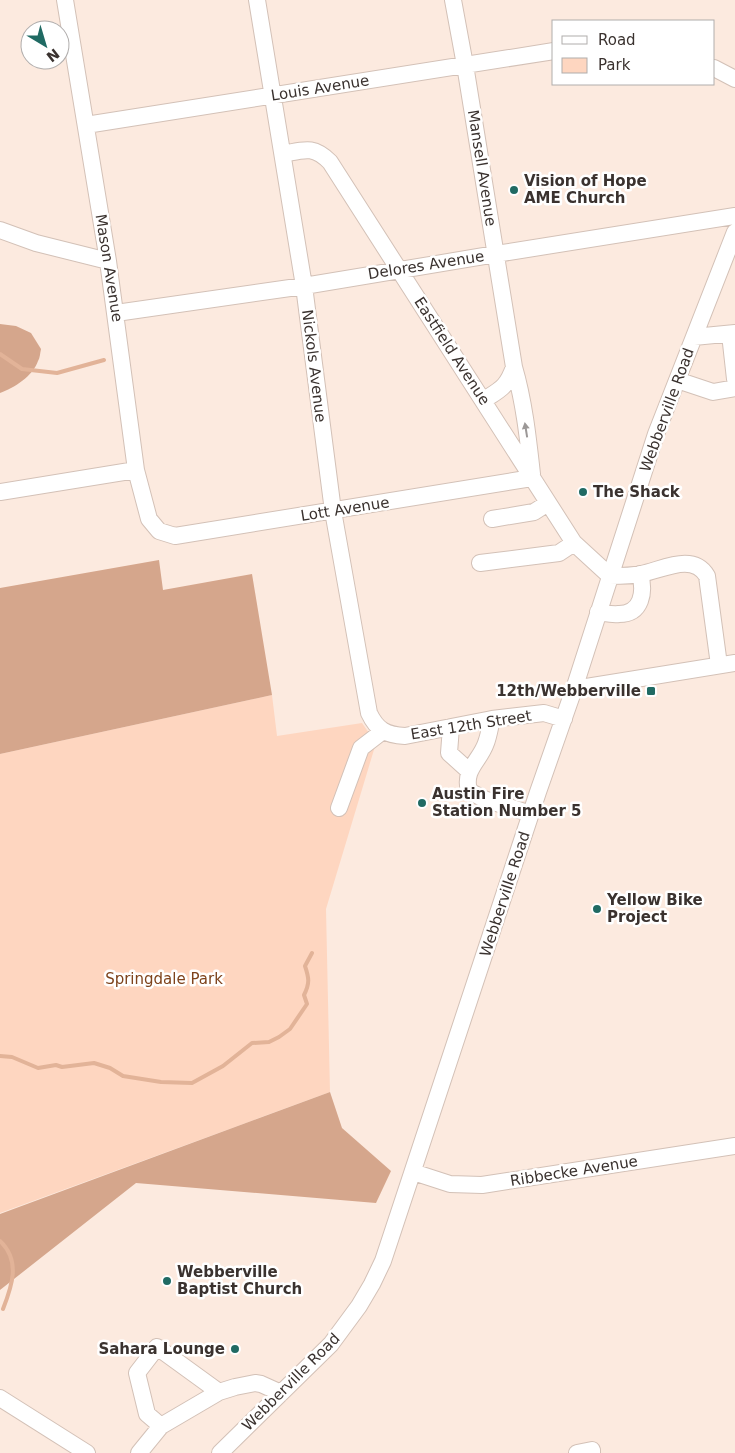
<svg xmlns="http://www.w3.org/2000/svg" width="735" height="1453" viewBox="0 0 735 1453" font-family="'DejaVu Sans',sans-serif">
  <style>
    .green { fill: #fed6c0 }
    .forest { fill: #d5a68c }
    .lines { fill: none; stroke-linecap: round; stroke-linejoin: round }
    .stream { stroke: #e2b398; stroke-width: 4 }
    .minor-casing { stroke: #d3c1b7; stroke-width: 18 }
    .minor { stroke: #fff; stroke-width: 16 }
    .oneway { fill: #9c9897 }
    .poi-dot { fill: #206a63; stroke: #fff; stroke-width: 2 }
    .labels { text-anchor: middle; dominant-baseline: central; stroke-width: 5; stroke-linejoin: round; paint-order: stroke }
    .street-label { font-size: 15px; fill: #3a322f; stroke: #fff }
    .poi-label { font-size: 15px; font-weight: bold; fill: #3a322f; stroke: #fff; text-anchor: start }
    .park-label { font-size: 15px; fill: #7e431c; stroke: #fff }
  </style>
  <rect width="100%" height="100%" fill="#fceadf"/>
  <path class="green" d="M272,695L277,736L362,723L376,743L326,909L330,1092L0,1213V754Z"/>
  <path class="forest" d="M0,324L16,326L31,333L41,349C40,353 40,358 38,361C33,376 14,388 0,393Z
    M159,560L163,590L252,574L272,695L0,754V588Z
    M330,1092L342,1128L391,1171L376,1203L136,1183L0,1290V1214Z"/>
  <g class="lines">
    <path class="stream" d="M0,354L22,369L57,373L104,360
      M0,1056L12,1057L38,1068L56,1065L62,1067L94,1063L110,1068L123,1076L161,1082L192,1083L223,1066L252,1043L269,1042L279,1037L290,1029L307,1004L304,995C310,983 309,978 305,966L312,953
      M0,1241C21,1261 12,1286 3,1309"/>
    <g class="minor-casing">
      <path id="minor" d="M65,0L108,261L136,470L149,519L159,531L175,536L532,478
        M257,0L304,286L333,511L369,713C377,730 386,735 405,736L492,719L544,713L564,719
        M453,0L465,65L514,367C524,401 528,438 532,474
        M714,68L735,79
        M86,125L554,51
        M283,154C304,150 313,145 330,162L574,543L610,576C620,576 631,576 641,574C662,570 693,552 707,576L719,665
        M0,230L36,243L108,261
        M116,313L304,286L496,254L735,216
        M730,334L735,379
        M694,337L735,333
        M677,380L713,392L735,388
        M484,400C501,389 507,387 514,367
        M0,492L136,470
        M492,519L534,512L548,503
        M480,563L559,553L574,543
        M598,612C605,613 612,615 619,614C642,614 645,592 640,574
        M574,689L735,663
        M492,719C490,727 489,735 486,743C480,761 463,769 469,791L484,799L531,814
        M451,727L449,753L469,771
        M339,808L361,748L383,731
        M413,1172L450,1184L482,1185L735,1146
        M0,1398L87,1453
        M161,1426L147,1414L137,1373L157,1347L219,1392
        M139,1453L161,1426L219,1392L235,1387L255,1383L261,1384L281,1393
        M220,1453L331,1344L359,1306L372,1284L383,1261L538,792L574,689L656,434L735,232
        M577,1453L592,1450V1453"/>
    </g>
    <use href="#minor" class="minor"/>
  </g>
  <defs><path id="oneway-solid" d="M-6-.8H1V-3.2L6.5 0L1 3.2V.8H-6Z" transform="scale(1.25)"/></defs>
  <use class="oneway" href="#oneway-solid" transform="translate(526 430) rotate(-99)"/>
  <g class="poi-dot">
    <circle cx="514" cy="190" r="5"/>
    <circle cx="583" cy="492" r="5"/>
    <rect x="646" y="686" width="10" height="10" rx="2.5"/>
    <circle cx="422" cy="803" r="5"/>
    <circle cx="597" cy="909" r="5"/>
    <circle cx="167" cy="1281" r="5"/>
    <circle cx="235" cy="1349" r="5"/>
  </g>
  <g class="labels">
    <g class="street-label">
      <text transform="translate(320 88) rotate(-9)">Louis Avenue</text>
      <text transform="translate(482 168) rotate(81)">Mansell Avenue</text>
      <text transform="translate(426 265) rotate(-9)">Delores Avenue</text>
      <text transform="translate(109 268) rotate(81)">Mason Avenue</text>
      <text transform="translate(452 351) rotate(57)">Eastfield Avenue</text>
      <text transform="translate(314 366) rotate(83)">Nickols Avenue</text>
      <text transform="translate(667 410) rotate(-70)">Webberville Road</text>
      <text transform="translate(345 509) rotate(-9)">Lott Avenue</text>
      <text transform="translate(471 725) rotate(-9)">East 12th Street</text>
      <text transform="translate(505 894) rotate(-72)">Webberville Road</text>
      <text transform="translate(574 1171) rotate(-9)">Ribbecke Avenue</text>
      <text transform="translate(291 1382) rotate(-45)">Webberville Road</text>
    </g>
    <g class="poi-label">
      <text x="524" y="181">Vision of Hope<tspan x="524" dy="17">AME Church</tspan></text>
      <text x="593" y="492">The Shack</text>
      <text x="641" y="691" text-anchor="end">12th/Webberville</text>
      <text x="432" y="794">Austin Fire<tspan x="432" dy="17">Station Number 5</tspan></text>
      <text x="607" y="900">Yellow Bike<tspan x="607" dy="17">Project</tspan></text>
      <text x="177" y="1272">Webberville<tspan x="177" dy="17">Baptist Church</tspan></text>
      <text x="225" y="1349" text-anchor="end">Sahara Lounge</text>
    </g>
    <g class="park-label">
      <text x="164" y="979">Springdale Park</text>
    </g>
  </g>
  <rect x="552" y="20" width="162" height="65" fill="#ffffff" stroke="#b0adac"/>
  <rect x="562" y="36" width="25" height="8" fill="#ffffff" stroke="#b0adac"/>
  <text x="598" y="45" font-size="15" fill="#3a322f">Road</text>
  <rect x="562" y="58" width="25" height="15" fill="#fed6c0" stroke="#b0adac"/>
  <text x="598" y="70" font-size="15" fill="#3a322f">Park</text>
  <g transform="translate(45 45) rotate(142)"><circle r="24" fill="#ffffff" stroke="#b0adac"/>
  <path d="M0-4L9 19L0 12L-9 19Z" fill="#206a63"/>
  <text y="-8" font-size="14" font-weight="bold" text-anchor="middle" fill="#3a322f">N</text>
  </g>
</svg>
